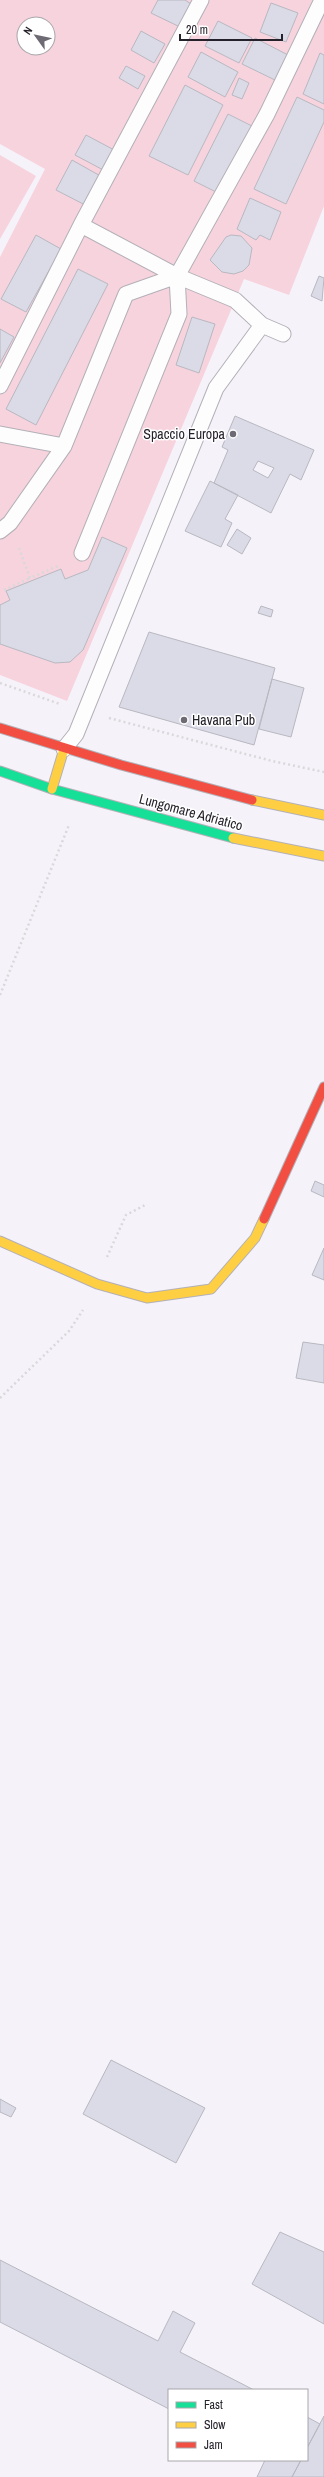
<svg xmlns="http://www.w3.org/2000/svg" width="324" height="2477" viewBox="0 0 324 2477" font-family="'Archivo Narrow',sans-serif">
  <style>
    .green { fill: #f7d3dd; fill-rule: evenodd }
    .building { fill: #dbdbe8; stroke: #b8b8c0; fill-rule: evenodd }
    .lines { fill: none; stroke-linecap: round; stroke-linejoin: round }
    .lane-casing { stroke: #b3b0b7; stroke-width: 17 }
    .fast-casing { stroke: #b3b0b7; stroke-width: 11 }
    .slow-casing { stroke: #b3b0b7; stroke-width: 11 }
    .jam-casing { stroke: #b3b0b7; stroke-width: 11 }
    .path { stroke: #dad8db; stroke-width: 2.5; stroke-dasharray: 2 3; stroke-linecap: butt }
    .lane { stroke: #fefdfe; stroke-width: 15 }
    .fast { stroke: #16e098; stroke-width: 9 }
    .slow { stroke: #ffcf43; stroke-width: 9 }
    .jam { stroke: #f24e42; stroke-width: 9 }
    .poi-dot { fill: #6e6a73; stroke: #fff; stroke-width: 1.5 }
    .labels { text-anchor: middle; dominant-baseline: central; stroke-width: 3; stroke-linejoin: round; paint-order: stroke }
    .poi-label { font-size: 14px; fill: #25212a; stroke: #fff; text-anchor: end }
    .street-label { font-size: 14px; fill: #25212a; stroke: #fff }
  </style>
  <rect width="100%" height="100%" fill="#f6f2fa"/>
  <path class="green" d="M0,0H324V206L289,295L244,279L67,701L0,675V257L45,169L0,144ZM24,24H48V48H24Z
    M0,155L36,176L0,239Z"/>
  <path class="building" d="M158,0H185L191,4L180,27L151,13Z
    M271,3L298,13L286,42L260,32Z
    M218,21L252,38L239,63L205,46Z
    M141,31L165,44L154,63L131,50Z
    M255,38L290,56L277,81L242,64Z
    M201,52L238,72L225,97L188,77Z
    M320,53L324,55V104L303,94Z
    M126,66L145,76L138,89L119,78Z
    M239,78L249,83L242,99L232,95Z
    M185,85L223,105L188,175L149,156Z
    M297,97L324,110V122L286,204L254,189Z
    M228,114L260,130L226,197L194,181Z
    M86,135L118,152L107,172L75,155Z
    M72,160L104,178L89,207L56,190Z
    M250,198L281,212L270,240L260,235L256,240L237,229Z
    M36,235L61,249L26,312L1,299Z
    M231,235L241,236L252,248L249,265L243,271L234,274L222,272L210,260L226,237Z
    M78,269L108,284L36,425L6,409Z
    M319,276L324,278L322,301L311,296Z
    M192,317L215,324L199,373L176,365Z
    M0,329L14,337L0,363Z
    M235,416L314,450L301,480L290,474L271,513L214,483L228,450L222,447ZM258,461L274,468L268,478L253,470Z
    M210,481L238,495L225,519L232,523L221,547L185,531Z
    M237,529L251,538L242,554L227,545Z
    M102,537L127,548L83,650L70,662L55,663L0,644V605L10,600L6,591L61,569L65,579L88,570Z
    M261,606L273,610L271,617L258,613Z
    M149,632L275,668L254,745L119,707Z
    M272,679L304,688L291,737L259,729Z
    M315,1181L324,1185V1197L311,1191Z
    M324,1248V1280L312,1275Z
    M303,1342L324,1345V1383L296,1378Z
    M111,2060L205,2108L176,2163L83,2114Z
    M0,2099L16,2108L11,2117L0,2112Z
    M280,2232L324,2252V2324L252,2284Z
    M0,2260L158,2341L173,2311L195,2323L180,2352L254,2390H169V2409L0,2322Z
    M324,2416V2477H292L301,2460H307V2448Z
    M307,2417L320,2424L307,2448Z
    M265,2460H301L292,2477H257Z"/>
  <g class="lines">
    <g class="lane-casing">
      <path id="lane" d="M262,325L283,334
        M0,386L81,225L201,0
        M0,434L64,446
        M0,531L10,523L64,446L126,294L177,276L267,114L322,0
        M82,553L179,314L177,276
        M64,749L76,734L216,388L262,325L235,300L177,276L81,225"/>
    </g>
    <g class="fast-casing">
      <path id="fast" d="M0,771L52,789L233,838"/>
    </g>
    <g class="slow-casing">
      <path id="slow" d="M52,789L64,749
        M252,800L324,815
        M233,838L324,856
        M0,1241L97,1284L147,1298L211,1289L255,1238L264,1219"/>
    </g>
    <g class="jam-casing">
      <path id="jam" d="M0,728L121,765L252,800
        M264,1219L324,1087"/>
    </g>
    <path class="path" d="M19,548L30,578L60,565
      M4,590L30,578
      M0,683L60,704
      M109,718L272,761L324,772
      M0,995L69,825
      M107,1257L126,1215L147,1204
      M0,1398L69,1331L83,1310"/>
    <use href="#lane" class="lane"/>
    <use href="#fast" class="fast"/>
    <use href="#slow" class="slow"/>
    <use href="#jam" class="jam"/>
  </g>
  <g class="poi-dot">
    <circle cx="233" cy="434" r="4"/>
    <circle cx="184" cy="720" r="4"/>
  </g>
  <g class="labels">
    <g class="poi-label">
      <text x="225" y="434">Spaccio Europa</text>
      <text x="192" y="720" text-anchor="start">Havana Pub</text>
    </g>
    <g class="street-label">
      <text transform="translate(191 812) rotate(15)">Lungomare Adriatico</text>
    </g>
  </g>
  <rect x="168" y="2389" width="140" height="72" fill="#ffffff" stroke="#a8a6aa"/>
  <rect x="176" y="2402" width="20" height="6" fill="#16e098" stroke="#a8a6aa"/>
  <text x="204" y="2409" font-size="12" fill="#25212a">Fast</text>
  <rect x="176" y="2422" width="20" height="6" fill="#ffcf43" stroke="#a8a6aa"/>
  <text x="204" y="2429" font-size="12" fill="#25212a">Slow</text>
  <rect x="176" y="2442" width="20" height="6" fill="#f24e42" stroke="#a8a6aa"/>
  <text x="204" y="2449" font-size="12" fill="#25212a">Jam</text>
  <g transform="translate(36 36) rotate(303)"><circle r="19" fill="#ffffff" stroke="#a8a6aa"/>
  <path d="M0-3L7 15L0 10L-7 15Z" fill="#6e6a73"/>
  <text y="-6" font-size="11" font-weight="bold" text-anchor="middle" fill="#25212a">N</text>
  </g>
  <path d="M180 34v6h102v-6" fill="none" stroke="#25212a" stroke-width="2"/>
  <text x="186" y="34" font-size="12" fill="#25212a" stroke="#ffffff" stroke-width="3" paint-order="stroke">20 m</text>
</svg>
